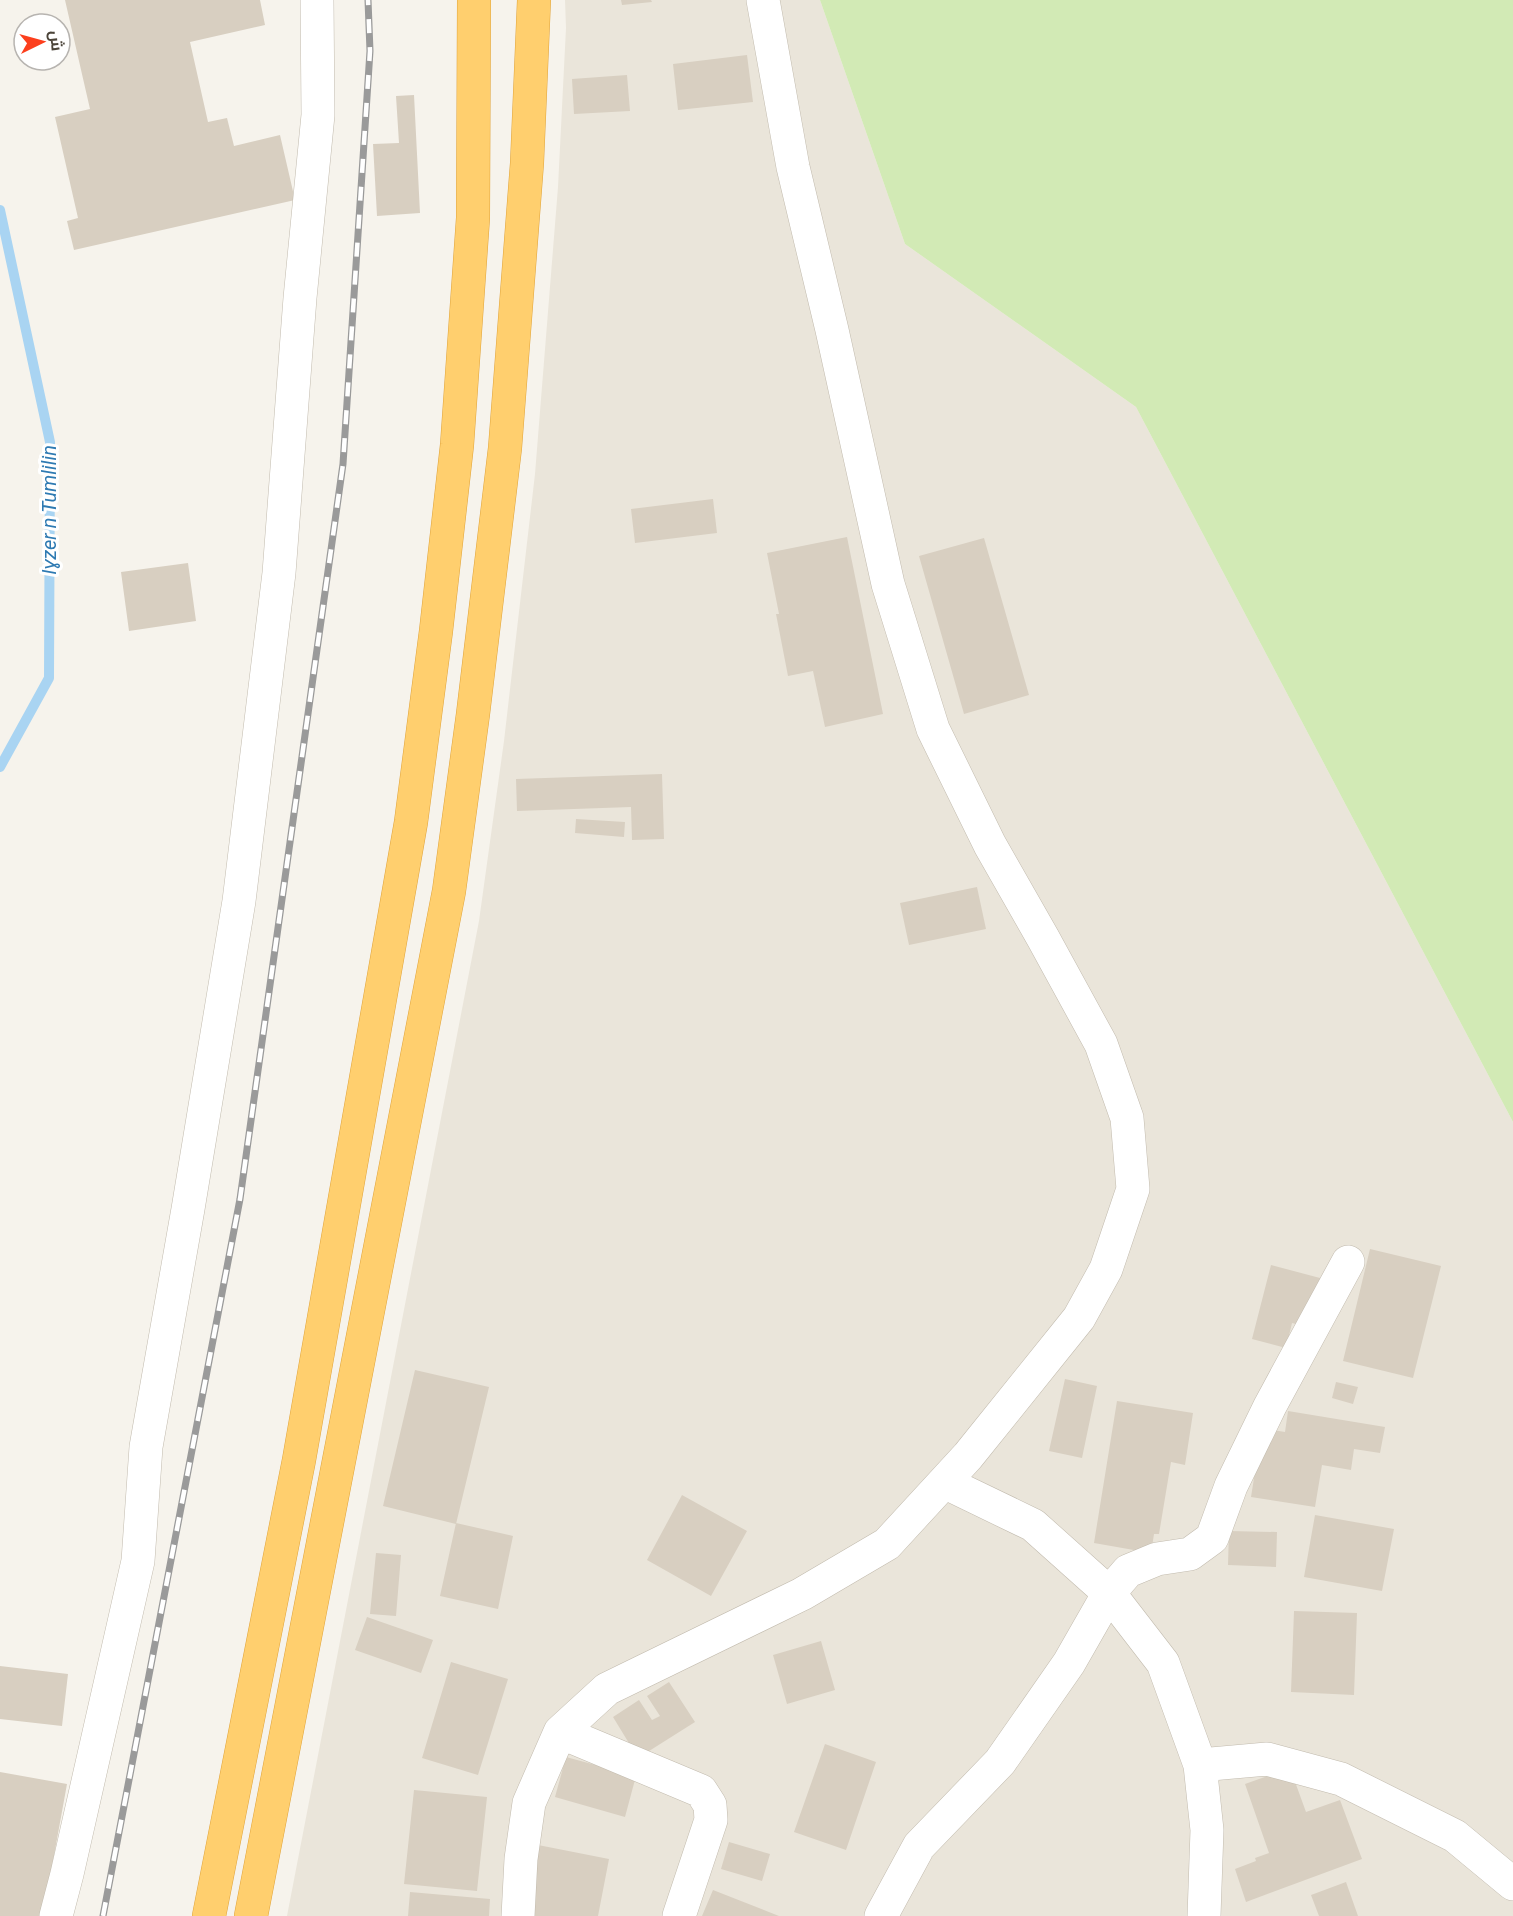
<svg xmlns="http://www.w3.org/2000/svg" width="1513" height="1916" viewBox="0 0 1513 1916" font-family="Roboto,Cairo,sans-serif">
  <style>
    .residential { fill: #eae5da }
    .green { fill: #d2eab5 }
    .lines { fill: none; stroke-linecap: round; stroke-linejoin: round }
    .stream { stroke: #a9d4f2; stroke-width: 10 }
    .building { fill: #d8cfc1 }
    .minor-casing { stroke: #c2bbae; stroke-width: 34 }
    .highway-casing { stroke: #e0a43c; stroke-width: 34 }
    .minor { stroke: #fff; stroke-width: 33 }
    .highway { stroke: #ffcf6e; stroke-width: 33 }
    .rail-casing { stroke: #9a9a9a; stroke-width: 7 }
    .rail { stroke: #fff; stroke-width: 4.5; stroke-dasharray: 14; stroke-linecap: butt }
    .labels { text-anchor: middle; dominant-baseline: central; stroke-width: 6; stroke-linejoin: round; paint-order: stroke }
    .water-label { font-size: 20px; font-style: italic; fill: #2e7ab2; stroke: #fff }
  </style>
  <rect width="100%" height="100%" fill="#f6f3ec"/>
  <path class="residential" d="M565,0H820L905,244L1136,407L1513,1122V1916H287L479,921L504,741L535,474L558,187L566,28Z"/>
  <path class="green" d="M820,0H1513V1122L1136,407L905,244Z"/>
  <g class="lines">
    <path class="stream" d="M0,210L50,442L49,678L0,767"/>
  </g>
  <path class="building" d="M65,0H260L265,25L190,42L208,122L227,118L234,146L280,135L295,200L74,250L67,221L78,218L55,117L90,109Z
    M621,0H651L652,2L622,5Z
    M747,55L753,102L678,110L673,64Z
    M627,75L630,111L574,114L572,79Z
    M414,95L420,213L377,216L373,144L399,143L396,96Z
    M713,499L717,533L635,543L631,509Z
    M847,537L883,714L825,727L813,671L788,676L776,614H779L767,553Z
    M984,538L1029,695L964,714L919,556Z
    M188,563L196,621L129,631L121,572Z
    M662,774L664,839L632,840L631,807L517,811L516,779Z
    M576,819L625,822L624,837L575,833Z
    M977,887L986,929L909,945L900,903Z
    M1370,1249L1441,1266L1413,1378L1343,1361Z
    M1271,1265L1320,1278L1308,1327L1292,1323L1286,1348L1252,1339Z
    M415,1370L489,1387L456,1524L383,1506Z
    M1065,1379L1097,1386L1082,1458L1049,1451Z
    M1336,1382L1358,1387L1353,1404L1332,1398Z
    M1117,1401L1193,1413L1185,1465L1171,1462L1159,1534H1154L1151,1553L1094,1543Z
    M1288,1411L1385,1427L1380,1453L1354,1449L1351,1470L1322,1465L1315,1507L1251,1497L1262,1428L1285,1432Z
    M682,1495L747,1531L711,1596L647,1560Z
    M1315,1515L1394,1529L1382,1591L1304,1577Z
    M456,1523L513,1536L498,1609L440,1596Z
    M1229,1531L1277,1532L1276,1567L1228,1565Z
    M376,1553L401,1555L396,1616L370,1614Z
    M1294,1611L1357,1613L1354,1695L1291,1692Z
    M367,1617L433,1640L421,1673L355,1650Z
    M821,1641L835,1690L787,1704L773,1655Z
    M451,1662L508,1679L478,1775L422,1758Z
    M0,1666L68,1674L62,1726L0,1719Z
    M669,1682L695,1722L638,1758L613,1717L639,1700L652,1720L660,1716L647,1696Z
    M825,1744L876,1762L846,1850L794,1832Z
    M566,1757L636,1776L625,1817L555,1797Z
    M1290,1768L1306,1812L1340,1800L1362,1859L1246,1902L1235,1869L1256,1861L1255,1858L1269,1853L1245,1784Z
    M0,1772L67,1784L43,1916H0Z
    M414,1790L487,1797L477,1891L404,1884Z
    M729,1842L770,1854L762,1881L721,1869Z
    M538,1845L609,1859L598,1916H525Z
    M1346,1882L1358,1916H1319L1311,1895Z
    M713,1890L779,1916H702Z
    M410,1892L490,1899L489,1916H408Z"/>
  <g class="lines">
    <g class="minor-casing">
      <path id="minor" d="M944,1482L1033,1525L1109,1593L1163,1663L1200,1765L1207,1830L1204,1916
        M560,1732L701,1791L710,1805L711,1820L679,1916
        M1200,1765L1267,1759L1341,1779L1455,1836L1513,1884
        M56,1916L67,1874L138,1561L146,1447L188,1209L239,901L279,573L300,298L318,115L317,0
        M518,1916L521,1859L529,1803L560,1732L607,1689L802,1594L887,1544L968,1456L1079,1318L1106,1269L1133,1189L1127,1118L1101,1044L1043,938L990,845L933,729L888,584L832,330L793,167L763,0
        M881,1916L919,1846L1000,1762L1069,1663L1109,1593L1128,1571L1157,1559L1190,1554L1212,1538L1231,1486L1270,1406L1348,1262"/>
    </g>
    <g class="highway-casing">
      <path id="highway" d="M209,1916L299,1460L411,822L436,631L457,445L473,218L474,0
        M251,1916L449,891L473,714L505,448L527,163L534,0"/>
    </g>
    <use href="#minor" class="minor"/>
    <use href="#highway" class="highway"/>
    <g class="rail-casing">
      <path id="rail" d="M103,1916L240,1199L343,464L370,51L368,0"/>
    </g>
    <use href="#rail" class="rail"/>
  </g>
  <g class="labels">
    <g class="water-label">
      <text transform="translate(49 510) rotate(-90)">Iɣzer n Tumlilin</text>
    </g>
  </g>
  <g transform="translate(42 42) rotate(85)"><circle r="28" fill="#ffffff" stroke="#b7b4b0" stroke-width="1.5"/>
  <path d="M0-4.5L10 22L0 15L-10 22Z" fill="#fc3f1d"/>
  <text y="-9" font-size="16" font-weight="bold" text-anchor="middle" fill="#4b4439">ش</text>
  </g>
</svg>
